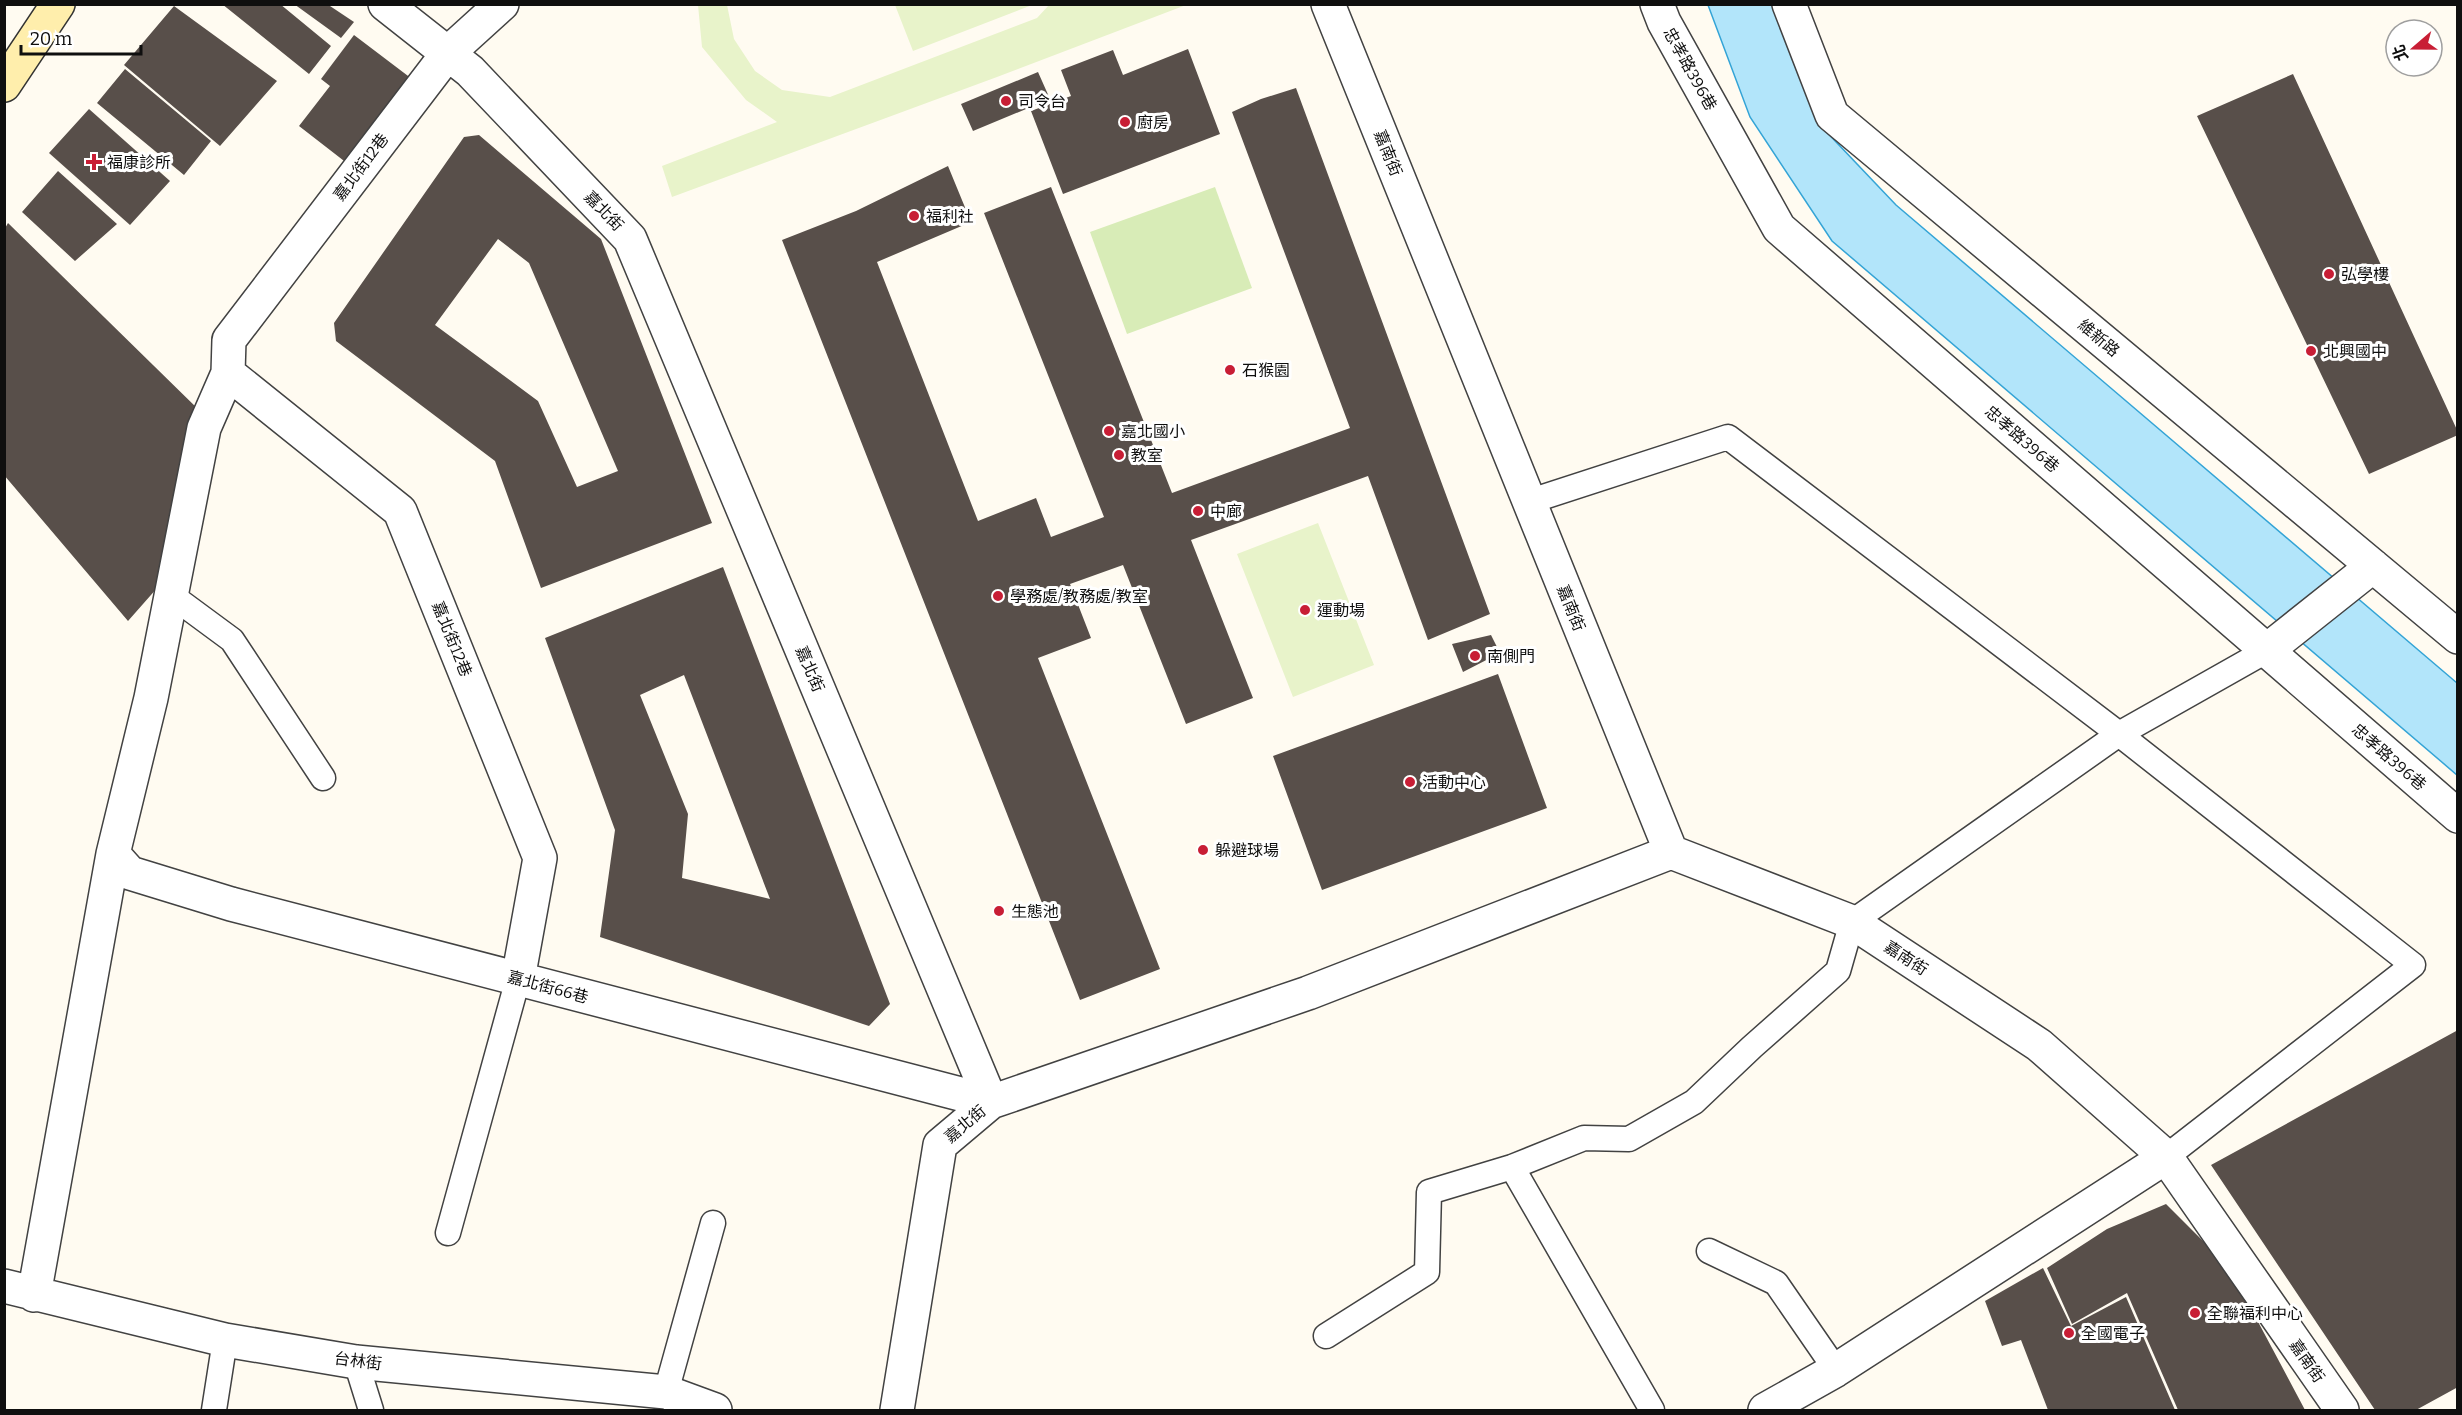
<svg xmlns="http://www.w3.org/2000/svg" width="2462" height="1415" viewBox="0 0 2462 1415" font-family="Bitter,'Noto Sans TC',serif">
  <style>
    .green { fill: #d8ecb7 }
    .pitch { fill: #e8f3ca }
    .water { fill: #b2e5fa; stroke: #34a4d6; stroke-width: 1.5 }
    .building { fill: #584f4a; fill-rule: evenodd }
    .lines { fill: none; stroke-linecap: round; stroke-linejoin: round }
    .lane-casing { stroke: #424242; stroke-width: 27 }
    .street-casing { stroke: #424242; stroke-width: 36 }
    .secondary-casing { stroke: #313131; stroke-width: 36 }
    .lane { stroke: #fff; stroke-width: 24 }
    .street { stroke: #fff; stroke-width: 33 }
    .secondary { stroke: #ffeeac; stroke-width: 33 }
    .poi-dot { fill: #c81e35; stroke: #fff; stroke-width: 2 }
    .labels { text-anchor: middle; dominant-baseline: central; stroke-width: 6; stroke-linejoin: round; paint-order: stroke }
    .street-label { font-size: 16px; fill: #0f0f0f; stroke: #fff }
    .poi-label { font-size: 16px; fill: #0f0f0f; stroke: #fff; text-anchor: start }
  </style>
  <rect width="100%" height="100%" fill="#fffbf1"/>
  <path class="green" d="M1215,187L1252,288L1127,334L1090,232Z"/>
  <path class="pitch" d="M698,5H727L734,39L755,71L782,90L830,97L1037,18L1049,5H1186L997,77L672,197L662,166L777,122L746,100L702,47Z
    M895,5H1032L913,51Z
    M1318,523L1374,665L1293,697L1237,554Z"/>
  <path class="water" d="M1708,5H1778L1820,125L1896,205L2457,683V775L1832,241L1750,117Z"/>
  <path class="building" d="M222,4H280L331,46L309,74Z
    M294,4H327L354,22L341,38Z
    M174,6L277,81L220,146L124,65Z
    M354,35L416,82L348,164L299,126L330,86L321,79Z
    M1188,49L1220,134L1063,194L1031,111L1071,96L1061,70L1113,50L1123,75Z
    M125,69L211,141L184,175L97,103Z
    M1038,72L1050,99L973,131L961,104Z
    M2293,74L2458,432V435L2369,474L2197,116Z
    M1296,88L1490,614L1428,640L1368,476L1191,540L1253,698L1186,724L1123,565L1070,584L1091,638L1038,658L1160,969L1080,1000L782,240L856,211L948,166L971,222L877,262L978,521L1036,498L1051,537L1104,517L984,213L1051,187L1172,493L1350,428L1232,112L1261,99Z
    M89,109L170,181L130,225L49,153Z
    M479,135L601,239L712,523L541,588L495,461L336,341L334,323L464,137ZM498,239L529,263L618,471L577,487L538,401L435,325Z
    M58,171L117,224L75,261L22,212Z
    M8,223L201,412L158,587L128,621L4,475V230Z
    M723,567L890,1004L869,1026L600,937L615,830L545,638ZM684,675L770,899L682,878L688,814L640,695Z
    M1491,635L1500,653L1463,672L1452,644Z
    M1498,674L1547,808L1322,890L1273,756Z
    M2458,1030V1387L2416,1410H2375L2211,1165Z
    M2166,1204L2207,1245L2248,1303L2305,1410H2178L2127,1293L2072,1324L2047,1268L2107,1229Z
    M2043,1268L2071,1326L2126,1297L2175,1410H2048L2021,1340L2002,1346L1985,1301Z"/>
  <g class="lines">
    <g class="lane-casing">
      <path id="lane" d="M1528,502L1728,437L2119,734L2413,965L2166,1157
        M171,595L232,640L323,778
        M1512,1167L1652,1410
        M448,1233L518,979
        M1709,1251L1776,1283L1836,1370
        M1326,1336L1427,1272L1429,1192L1512,1167L1584,1138L1629,1139L1694,1102L1752,1047L1838,971L1852,922L2119,734L2266,651
        M356,1362L371,1410
        M666,1392L713,1223
        M214,1410L225,1340"/>
    </g>
    <g class="street-casing">
      <path id="street" d="M385,4L470,71L630,239L991,1102
        M1328,4L1671,852L1852,922L2039,1045L2166,1157L2342,1410
        M1657,4L1664,22L1779,228L2458,816
        M1789,4L1832,115L2458,637
        M228,373L400,511L540,858L518,979
        M2266,651L2373,566
        M113,854L130,873L231,904L991,1102
        M4,1286L225,1340L356,1362L666,1392L715,1410
        M34,1295L113,854L151,698L204,428L228,373L229,340L448,53L502,4
        M897,1410L940,1145L991,1102L1308,993L1671,852
        M1765,1410L1836,1370L2166,1157"/>
    </g>
    <g class="secondary-casing">
      <path id="secondary" d="M4,85L58,4"/>
    </g>
    <use href="#lane" class="lane"/>
    <use href="#street" class="street"/>
    <use href="#secondary" class="secondary"/>
  </g>
  <g class="poi-dot">
    <circle cx="1006" cy="101" r="6"/>
    <circle cx="1125" cy="122" r="6"/>
    <path d="M91 153h6v6h6v6h-6v6h-6v-6h-6v-6h6z"/>
    <circle cx="914" cy="216" r="6"/>
    <circle cx="2329" cy="274" r="6"/>
    <circle cx="2311" cy="351" r="6"/>
    <circle cx="1230" cy="370" r="6"/>
    <circle cx="1109" cy="431" r="6"/>
    <circle cx="1119" cy="455" r="6"/>
    <circle cx="1198" cy="511" r="6"/>
    <circle cx="998" cy="596" r="6"/>
    <circle cx="1305" cy="610" r="6"/>
    <circle cx="1475" cy="656" r="6"/>
    <circle cx="1410" cy="782" r="6"/>
    <circle cx="1203" cy="850" r="6"/>
    <circle cx="999" cy="911" r="6"/>
    <circle cx="2195" cy="1313" r="6"/>
    <circle cx="2069" cy="1333" r="6"/>
  </g>
  <g class="labels">
    <g class="street-label">
      <text transform="translate(1690 69) rotate(61)">忠孝路396巷</text>
      <text transform="translate(1388 153) rotate(68)">嘉南街</text>
      <text transform="translate(361 167) rotate(-53)">嘉北街12巷</text>
      <text transform="translate(604 211) rotate(46)">嘉北街</text>
      <text transform="translate(2099 338) rotate(40)">維新路</text>
      <text transform="translate(2022 439) rotate(41)">忠孝路396巷</text>
      <text transform="translate(1571 608) rotate(68)">嘉南街</text>
      <text transform="translate(452 639) rotate(68)">嘉北街12巷</text>
      <text transform="translate(810 669) rotate(67)">嘉北街</text>
      <text transform="translate(2389 757) rotate(41)">忠孝路396巷</text>
      <text transform="translate(1906 958) rotate(33)">嘉南街</text>
      <text transform="translate(548 987) rotate(15)">嘉北街66巷</text>
      <text transform="translate(965 1124) rotate(-40)">嘉北街</text>
      <text transform="translate(358 1361) rotate(7)">台林街</text>
      <text transform="translate(2307 1361) rotate(55)">嘉南街</text>
    </g>
    <g class="poi-label">
      <text x="1018" y="101">司令台</text>
      <text x="1137" y="122">廚房</text>
      <text x="107" y="162">福康診所</text>
      <text x="926" y="216">福利社</text>
      <text x="2341" y="274">弘學樓</text>
      <text x="2323" y="351">北興國中</text>
      <text x="1242" y="370">石猴園</text>
      <text x="1121" y="431">嘉北國小</text>
      <text x="1131" y="455">教室</text>
      <text x="1210" y="511">中廊</text>
      <text x="1010" y="596">學務處/教務處/教室</text>
      <text x="1317" y="610">運動場</text>
      <text x="1487" y="656">南側門</text>
      <text x="1422" y="782">活動中心</text>
      <text x="1215" y="850">躲避球場</text>
      <text x="1011" y="911">生態池</text>
      <text x="2207" y="1313">全聯福利中心</text>
      <text x="2081" y="1333">全國電子</text>
    </g>
  </g>
  <rect width="2462" height="1415" fill="none" stroke="#0f0f0f" stroke-width="12"/>
  <g transform="translate(2414 48) rotate(250)"><circle r="28" fill="#ffffff" stroke="#9f9f9f" stroke-width="1.5"/>
  <path d="M0-4.5L10 22L0 15L-10 22Z" fill="#c81e35"/>
  <text y="-9" font-size="16" font-weight="bold" text-anchor="middle" fill="#0f0f0f">北</text>
  </g>
  <path d="M21 45v9h120v-9" fill="none" stroke="#0f0f0f" stroke-width="3"/>
  <text x="30" y="45" font-size="18" fill="#0f0f0f" stroke="#ffffff" stroke-width="4.5" paint-order="stroke">20 m</text>
</svg>
